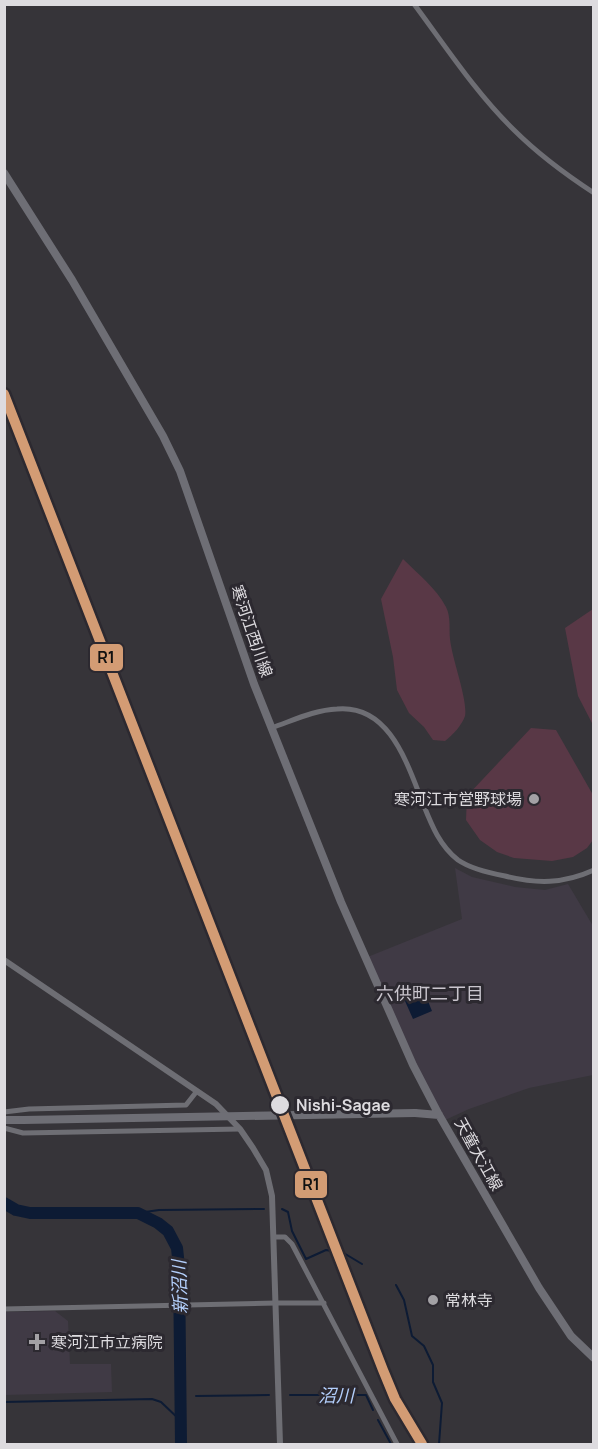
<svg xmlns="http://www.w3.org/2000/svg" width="598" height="1449" viewBox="0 0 598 1449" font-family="Manrope,'Noto Sans JP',sans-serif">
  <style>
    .built { fill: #403a45 }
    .green { fill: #593846 }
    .water { fill: #0d1b34 }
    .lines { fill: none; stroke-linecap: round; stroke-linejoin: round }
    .stream { stroke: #0d1b34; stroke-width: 2 }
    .river { stroke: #0d1b34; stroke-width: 12 }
    .minor { stroke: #6e6e74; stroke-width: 5 }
    .tertiary { stroke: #6e6e74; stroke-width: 6 }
    .primary { stroke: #6e6e75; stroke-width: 8 }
    .primary-bridge { stroke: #6e6e75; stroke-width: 8 }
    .rail-1-casing { stroke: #2c2930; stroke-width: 15 }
    .rail-1 { stroke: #d39c74; stroke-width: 10 }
    .poi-dot { fill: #a3a1a5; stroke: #2c2930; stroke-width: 2 }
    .stop-dot { fill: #dddbdf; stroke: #2c2930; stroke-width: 2 }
    .labels { text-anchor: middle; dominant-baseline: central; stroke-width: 6; stroke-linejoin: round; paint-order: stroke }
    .street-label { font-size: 16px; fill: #dddbdf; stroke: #2c2930 }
    .poi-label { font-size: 16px; fill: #dddbdf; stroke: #2c2930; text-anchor: start }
    .stop-label { font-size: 16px; font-weight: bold; fill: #dddbdf; stroke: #2c2930; text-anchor: start }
    .neighbourhood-label { font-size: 18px; fill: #c9c5cd; stroke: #2c2930 }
    .water-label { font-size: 18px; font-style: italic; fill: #b3cffc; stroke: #2c2930 }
    .line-badge { stroke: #2c2930; stroke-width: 2 }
    .pale-badge-label { font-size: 16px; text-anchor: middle; font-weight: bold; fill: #111 }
  </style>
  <rect width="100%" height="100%" fill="#363439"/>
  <path class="built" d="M455,868L472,877L515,887L545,890L568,884L593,926V1075L529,1088L469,1109L443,1121L365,958L462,919Z
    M55,1311L68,1321L70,1364H111L112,1392L5,1395V1312Z"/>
  <path class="green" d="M403,559C418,574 436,588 446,607C451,617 449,628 450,639C452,659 468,700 465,716C462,725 453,735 445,741L433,740L424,727L409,713L397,690L393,657L381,599Z
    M593,609V725L578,696L565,628Z
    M531,728L556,730L593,795V840L587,848L573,857L552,861L514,858L497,852L480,840L466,820L467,796Z"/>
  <path class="water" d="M421,984L432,1011L413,1019L401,992Z"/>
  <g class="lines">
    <path class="stream" d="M282,1209L288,1212L292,1231L306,1259L326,1250L332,1251
      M138,1213L159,1210L264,1209
      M342,1252L362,1264
      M396,1285L404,1300L412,1336L424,1346L433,1365V1382L442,1403L439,1444
      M290,1395H366L373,1410
      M196,1396L269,1395
      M4,1402L152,1399L161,1402L181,1421
      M378,1420L391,1444"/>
    <path class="river" d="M4,1203L16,1210L30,1213H138L158,1223L168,1231L177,1248L179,1267L181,1444"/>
    <path class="minor" d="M414,4C446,47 476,93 514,130C538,154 565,174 594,193
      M271,728C292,721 314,710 337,709C391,704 408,767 424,806C432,826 440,846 458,860C471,869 489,873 505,876C537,884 563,884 594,870
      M4,1112L29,1109L186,1105L197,1091
      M4,1128L23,1133L240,1129
      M274,1237H285L292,1244L397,1444
      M4,1309L276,1303H324"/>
    <path class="tertiary" d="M4,960L216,1104L240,1129L253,1148L266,1170L272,1196L280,1444"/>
    <path class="primary" d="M4,173L72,280L163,436L180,471L254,684L341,902L413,1065L439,1115L539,1288L571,1336L594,1358
      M415,1113L439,1115
      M4,1120H23"/>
    <path class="primary-bridge" d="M23,1120L415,1113"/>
    <g class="rail-1-casing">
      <path id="rail-1" d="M4,394L383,1370L395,1399L422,1444"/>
    </g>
    <use href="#rail-1" class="rail-1"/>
  </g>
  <g class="poi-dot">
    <circle cx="534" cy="799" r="6"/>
    <circle cx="433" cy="1300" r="6"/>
    <path d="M34 1333h6v6h6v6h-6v6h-6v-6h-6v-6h6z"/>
  </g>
  <circle class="stop-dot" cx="280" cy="1105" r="10"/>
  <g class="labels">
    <g class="street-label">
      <text transform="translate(252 631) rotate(71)">寒河江西川線</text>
      <text transform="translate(479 1154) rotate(61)">天童大江線</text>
    </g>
    <g class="poi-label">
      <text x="522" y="799" text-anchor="end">寒河江市営野球場</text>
      <text x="445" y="1300">常林寺</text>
      <text x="51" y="1342">寒河江市立病院</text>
    </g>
    <g class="stop-label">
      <text x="296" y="1105">Nishi-Sagae</text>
    </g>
    <g class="neighbourhood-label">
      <text x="430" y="993">六供町二丁目</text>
    </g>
    <g class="water-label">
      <text transform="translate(179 1287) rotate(-92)">新沼川</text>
      <text x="336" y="1395">沼川</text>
    </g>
  </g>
  <g class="line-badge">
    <rect x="89" y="643" width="35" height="29" rx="6" fill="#d39c74"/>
    <rect x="294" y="1170" width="34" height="29" rx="6" fill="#d39c74"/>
  </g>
  <g class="pale-badge-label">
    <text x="106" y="663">R1</text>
    <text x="311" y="1190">R1</text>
  </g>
  <rect width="598" height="1449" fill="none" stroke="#dddbdf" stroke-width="12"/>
</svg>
